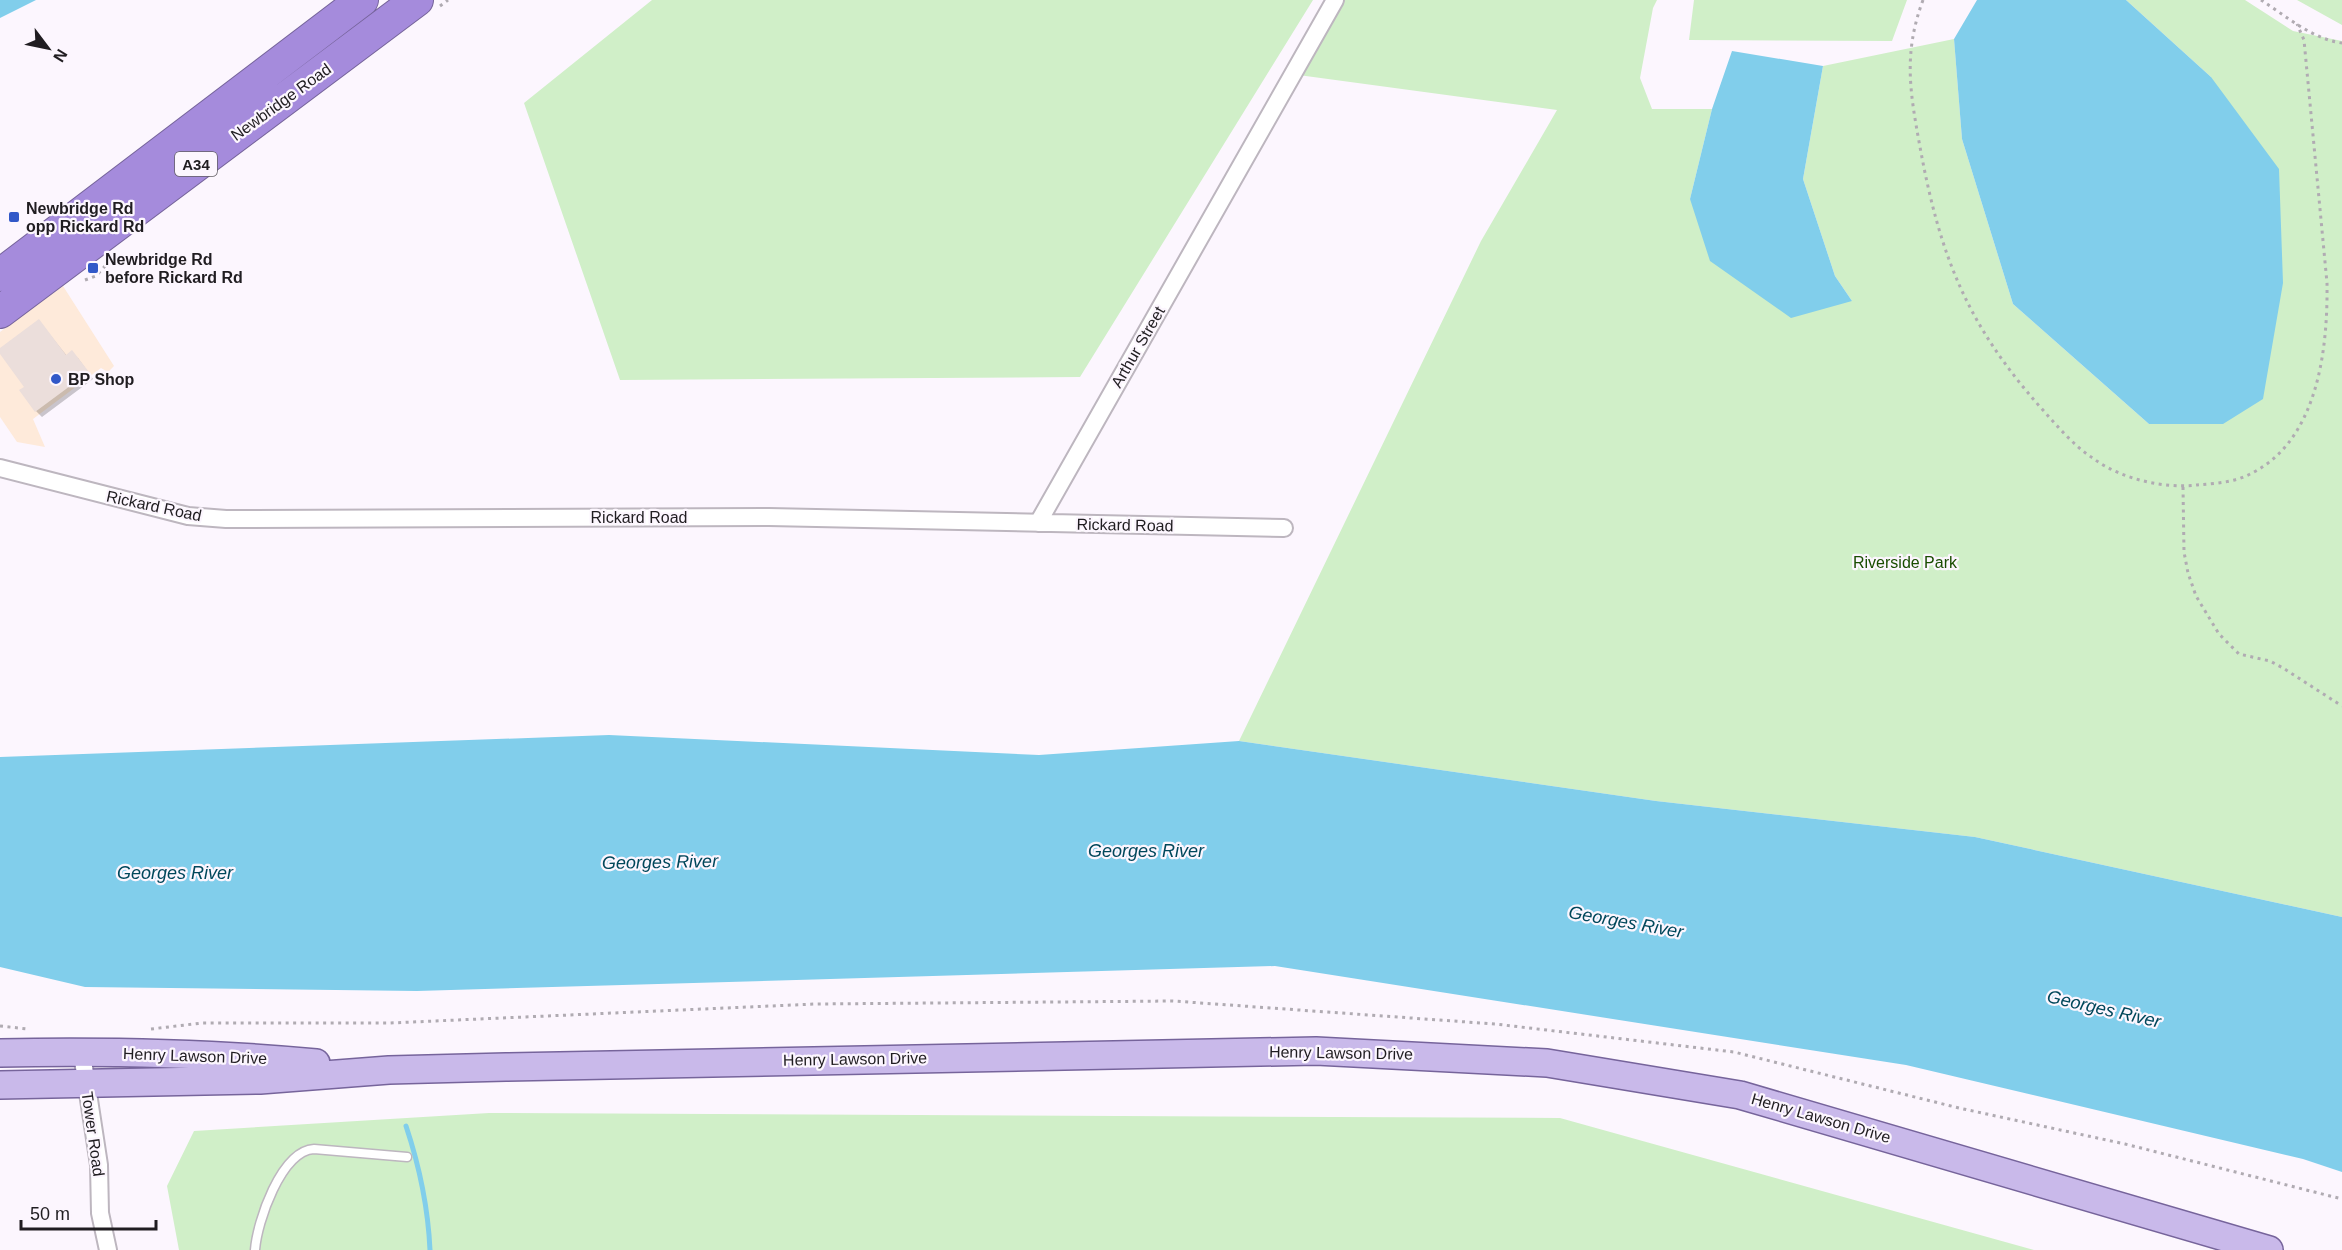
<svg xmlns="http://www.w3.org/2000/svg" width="2342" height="1250" viewBox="0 0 2342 1250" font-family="Arial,sans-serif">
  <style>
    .commercial { fill: #feeada }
    .green { fill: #d0efc8 }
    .water { fill: #81ceeb }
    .shadow { fill: #0003 }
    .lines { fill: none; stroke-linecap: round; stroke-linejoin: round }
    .stream { stroke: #81ceeb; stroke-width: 5 }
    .building { fill: #ebdedb }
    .lane-casing { stroke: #bdb6bf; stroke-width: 11 }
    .street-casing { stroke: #bdb6bf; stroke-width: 20 }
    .primary-casing { stroke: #76649b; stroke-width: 30 }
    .highway-casing { stroke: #76649b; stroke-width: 34 }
    .path { stroke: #b0abb2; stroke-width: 3; stroke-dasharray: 3 4.5; stroke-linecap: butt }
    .lane { stroke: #fff; stroke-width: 8 }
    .street { stroke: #fff; stroke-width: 16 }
    .primary { stroke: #c9b9ea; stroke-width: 27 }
    .highway { stroke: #a58bdc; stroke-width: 32 }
    .poi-dot { fill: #3158c8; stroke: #fcf6fe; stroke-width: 2 }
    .labels { text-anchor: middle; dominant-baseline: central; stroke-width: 4.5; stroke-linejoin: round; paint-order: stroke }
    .shield { fill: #fcf6fe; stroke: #625e63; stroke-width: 1.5 }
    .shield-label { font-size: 15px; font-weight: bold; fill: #201d21 }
    .street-label { font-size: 16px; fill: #201d21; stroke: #fcf6fe }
    .poi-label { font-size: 16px; font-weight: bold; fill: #201d21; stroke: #fcf6fe; text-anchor: start }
    .park-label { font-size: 16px; fill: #194d00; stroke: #fcf6fe }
    .water-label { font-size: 18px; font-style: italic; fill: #00475b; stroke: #fcf6fe }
  </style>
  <rect width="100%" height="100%" fill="#fcf6fe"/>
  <path class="commercial" d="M63,286L114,366L108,372L101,368L33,419L45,447L17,442L0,417V332Z"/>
  <path class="green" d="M652,0H1313L1080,377L620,380L524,103Z
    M1335,0H1657L1653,8L1640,78L1652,109H1712L1690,199L1852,301L1835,276L1803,179L1823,66L1954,39L1962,139L2013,304L2149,424H2223L2211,77L2126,0H2245L2293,31L2342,41V917L1975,837L1656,801L1239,741L1481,241L1557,110L1291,74Z
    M1694,0H1907L1892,41L1689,40Z
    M2297,0H2342V25Z
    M489,1113L1560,1118L2034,1250H179L167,1186L194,1131Z"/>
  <path class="water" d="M0,0H36L0,18Z
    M1977,0H2126L2211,77L2279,169L2283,283L2263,399L2223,424H2149L2013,304L1962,139L1954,39Z
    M1732,51L1823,66L1803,179L1835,276L1852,301L1791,318L1710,261L1690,199L1712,109Z
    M609,735L1039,755L1239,741L1656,801L1975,837L2342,917V1172L2303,1159L1906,1065L1275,966L417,991L85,987L0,967V757Z"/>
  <path class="shadow" d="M39,321L67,356L78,358L93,379L42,417L36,411L26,387L0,351Z"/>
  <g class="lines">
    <path class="stream" d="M406,1126C420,1168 428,1206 430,1250"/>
  </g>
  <path class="building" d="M39,319L66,355L72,350L89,372L35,412L19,390L24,387L0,354V348Z"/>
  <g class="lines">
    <g class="lane-casing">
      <path id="lane" d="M255,1250C257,1222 281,1151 314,1149L407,1157"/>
    </g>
    <g class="street-casing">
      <path id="street" d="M0,468L188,516L226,519L769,517L1284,528
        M1038,523L1335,0
        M82,1054L99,1165L100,1213L108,1250"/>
    </g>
    <g class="primary-casing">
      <path id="primary" d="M0,1053C105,1051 212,1053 316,1063
        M0,1085L260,1080L389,1070L506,1067L1316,1051L1547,1063L1740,1095L2269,1250"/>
    </g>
    <g class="highway-casing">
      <path id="highway" d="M0,275L362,0
        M0,312L417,0"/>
    </g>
    <path class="path" d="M1923,0C1903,54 1910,92 1920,147C1940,256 1967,325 2042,409C2058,427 2074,446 2094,459C2121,479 2165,489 2197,485C2210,484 2225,483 2238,479C2316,452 2328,355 2327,283L2304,40L2297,24
      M2261,0C2286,16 2312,39 2342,43
      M440,6L448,0
      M85,280L96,276L106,265
      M2183,487L2184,552L2188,573L2196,596L2219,634L2239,654L2270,661L2283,668L2342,706
      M0,1026L28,1029
      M151,1029L202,1023H390L815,1004L1173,1001L1495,1024L1734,1052L1959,1108L2125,1144L2342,1199"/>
    <use href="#lane" class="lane"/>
    <use href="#street" class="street"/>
    <use href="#primary" class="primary"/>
    <use href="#highway" class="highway"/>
  </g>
  <g class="poi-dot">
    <rect x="8" y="211" width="12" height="12" rx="3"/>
    <rect x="87" y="262" width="12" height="12" rx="3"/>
    <circle cx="56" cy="379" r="6"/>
  </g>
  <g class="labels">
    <rect class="shield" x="175" y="152" width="42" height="24" rx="4.5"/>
    <g class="shield-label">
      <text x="196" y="164">A34</text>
    </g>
    <g class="street-label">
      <text transform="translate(281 102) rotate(-36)">Newbridge Road</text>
      <text transform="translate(1138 347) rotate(-60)">Arthur Street</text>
      <text transform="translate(154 506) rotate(12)">Rickard Road</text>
      <text x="639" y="517">Rickard Road</text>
      <text transform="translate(1125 525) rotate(1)">Rickard Road</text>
      <text transform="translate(1341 1053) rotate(1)">Henry Lawson Drive</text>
      <text transform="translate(195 1056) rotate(2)">Henry Lawson Drive</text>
      <text transform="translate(855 1059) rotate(-1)">Henry Lawson Drive</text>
      <text transform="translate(1821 1118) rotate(16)">Henry Lawson Drive</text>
      <text transform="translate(93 1134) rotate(82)">Tower Road</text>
    </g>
    <g class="poi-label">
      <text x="26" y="208">Newbridge Rd<tspan x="26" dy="18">opp Rickard Rd</tspan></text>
      <text x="105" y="259">Newbridge Rd<tspan x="105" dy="18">before Rickard Rd</tspan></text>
      <text x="68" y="379">BP Shop</text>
    </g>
    <g class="park-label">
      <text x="1905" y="562">Riverside Park</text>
    </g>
    <g class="water-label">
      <text x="1146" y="851">Georges River</text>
      <text transform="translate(660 862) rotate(-1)">Georges River</text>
      <text x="175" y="873">Georges River</text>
      <text transform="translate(1626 922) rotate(10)">Georges River</text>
      <text transform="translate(2104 1009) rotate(13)">Georges River</text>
    </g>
  </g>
  <g transform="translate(48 48) rotate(122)" stroke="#fcf6fe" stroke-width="4.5" paint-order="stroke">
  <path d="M0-4.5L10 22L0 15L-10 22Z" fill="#201d21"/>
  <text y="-9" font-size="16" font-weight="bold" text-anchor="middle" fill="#201d21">N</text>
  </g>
  <path d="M21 1220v9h135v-9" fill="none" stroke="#201d21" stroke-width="3"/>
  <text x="30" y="1220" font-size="18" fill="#201d21" stroke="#fcf6fe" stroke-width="4.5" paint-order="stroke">50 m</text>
</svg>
